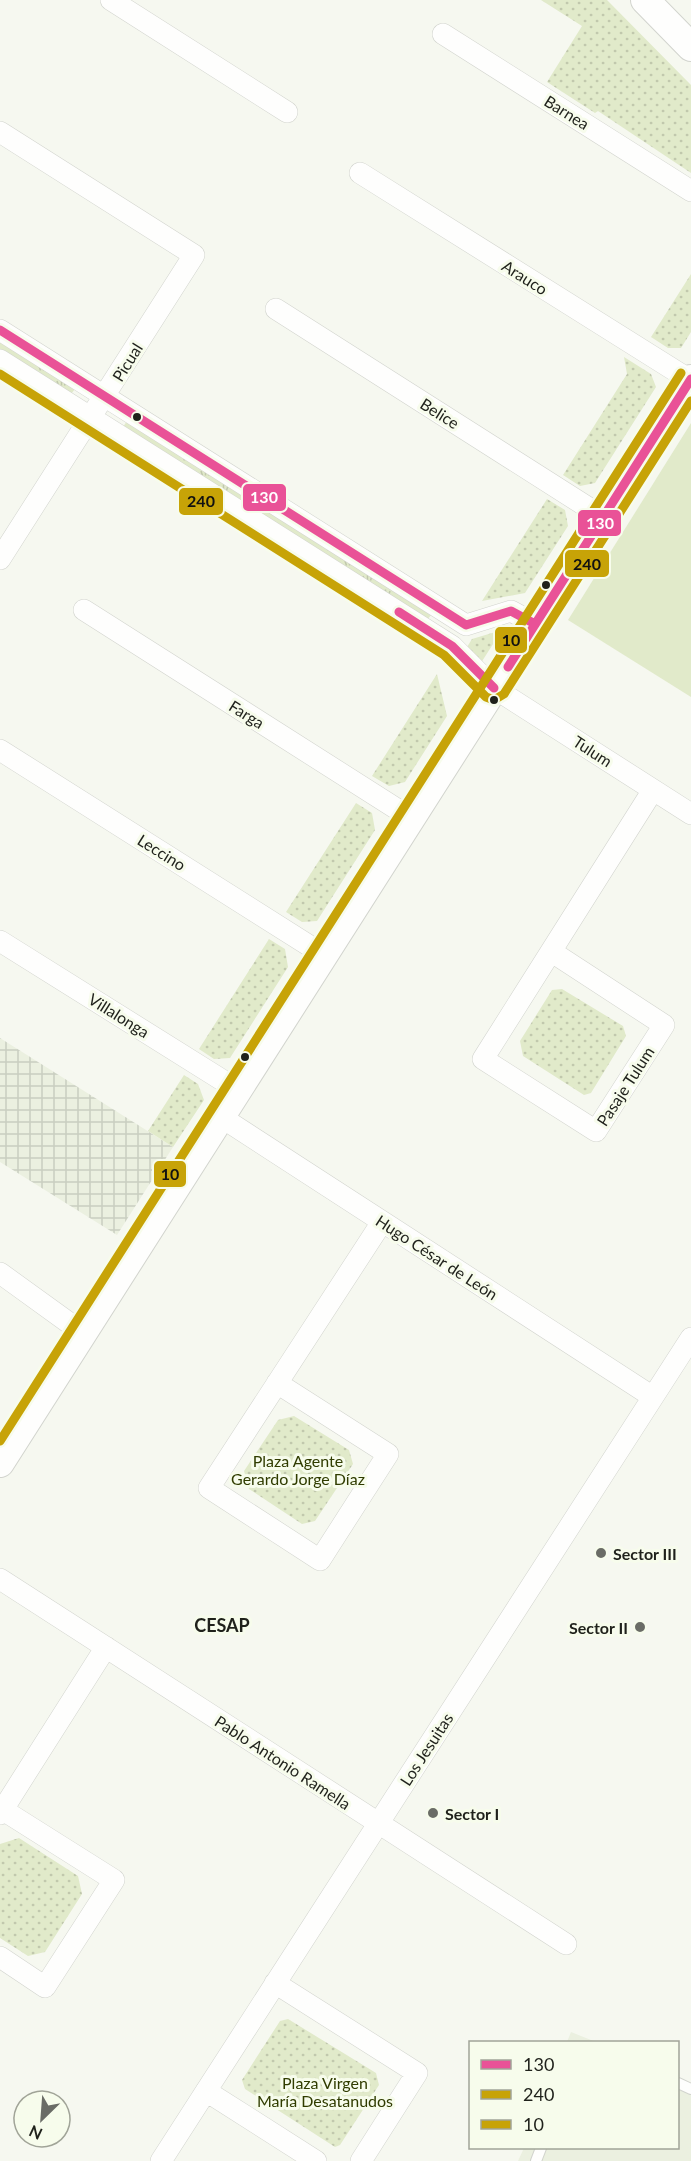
<svg xmlns="http://www.w3.org/2000/svg" width="691" height="2161" viewBox="0 0 691 2161" font-family="Lato,sans-serif">
  <style>
    .built { fill: #ebf0e0 }
    .industrial { fill: url(#industrial-grid) }
    .grass { fill: url(#grass-tufts) }
    .park { fill: url(#park-dots) }
    .pitch { fill: #e1eaca }
    .lines { fill: none; stroke-linecap: round; stroke-linejoin: round }
    .lane-casing { stroke: #d2d4ce; stroke-width: 12 }
    .street-casing { stroke: #d2d4ce; stroke-width: 22 }
    .secondary-casing { stroke: #d2d4ce; stroke-width: 30 }
    .lane { stroke: #fefefd; stroke-width: 10 }
    .street { stroke: #fefefd; stroke-width: 21 }
    .secondary { stroke: #fefefd; stroke-width: 28 }
    .bus-1-casing { stroke: #f7fcec; stroke-width: 14 }
    .bus-2-casing { stroke: #f7fcec; stroke-width: 14 }
    .bus-3-casing { stroke: #f7fcec; stroke-width: 14 }
    .bus-1 { stroke: #e95297; stroke-width: 9 }
    .bus-2 { stroke: #c7a307; stroke-width: 9 }
    .bus-3 { stroke: #c7a307; stroke-width: 9 }
    .bus-dot { fill: #1f211b; stroke: #f7fcec; stroke-width: 2 }
    .poi-dot { fill: #6a6c66; stroke: #f7fcec; stroke-width: 2 }
    .labels { text-anchor: middle; dominant-baseline: central; stroke-width: 6; stroke-linejoin: round; paint-order: stroke }
    .street-label { font-size: 16px; fill: #1f211b; stroke: #f7fcec }
    .park-label { font-size: 16px; fill: #303c00; stroke: #f7fcec }
    .poi-label { font-size: 16px; font-weight: bold; fill: #1f211b; stroke: #f7fcec; text-anchor: start }
    .neighbourhood-label { font-size: 18px; font-weight: bold; fill: #1f211b; stroke: #f7fcec }
    .line-badge { stroke: #f7fcec; stroke-width: 2 }
    .badge-label { font-size: 16px; text-anchor: middle; font-weight: bold; fill: #fff }
    .pale-badge-label { font-size: 16px; text-anchor: middle; font-weight: bold; fill: #111 }
  </style>
  <defs>
    <pattern id="industrial-grid" width="8" height="8" patternUnits="userSpaceOnUse" patternTransform="scale(1.5)"><rect width="8" height="8" fill="#ebf0e0"/><path d="M0 4h8M4 0v8" fill="none" stroke="#c9cec0"/></pattern>
    <pattern id="grass-tufts" width="24" height="20" patternUnits="userSpaceOnUse" patternTransform="scale(1.5)"><rect width="24" height="20" fill="#e1eaca"/><path d="M3 7l-1-3M5 7V3M7 7l1-3M15 17l-1-3M17 17v-4M19 17l1-3" fill="none" stroke="#c1c8ad"/></pattern>
    <pattern id="park-dots" width="8" height="8" patternUnits="userSpaceOnUse" patternTransform="scale(1.5)"><rect width="8" height="8" fill="#e1eaca"/><path d="M2 2h.1M6 6h.1" fill="none" stroke="#c1c8ad" stroke-width="1.8" stroke-linecap="round"/></pattern>
  </defs>
  <rect width="100%" height="100%" fill="#f6f8f0"/>
  <path class="built" d="M571,2032L596,2042H567Z
    M678,2077L691,2083V2161H518L524,2148H678Z"/>
  <path class="industrial" d="M0,1038L173,1147L117,1235L0,1162Z"/>
  <path class="grass" d="M0,340L75,389L71,394L0,350Z
    M127,421L431,615L428,619L123,427Z"/>
  <path class="park" d="M541,0H607L691,85V173L598,111L595,113L547,82L582,26Z
    M691,274V332L681,348H668L651,337Z
    M624,357L651,374L656,387L595,483L580,486L563,475L627,374Z
    M547,499L565,510L568,526L525,593L482,601Z
    M502,630L479,666L467,647L472,639Z
    M437,674L447,716L405,782L389,786L372,776Z
    M356,803L372,813L375,830L317,921L302,922L286,912Z
    M269,939L285,949L288,967L230,1058L214,1059L199,1049Z
    M562,989L623,1026L626,1036L591,1093L584,1095L523,1056L520,1041L552,990Z
    M184,1075L198,1084L204,1100L173,1147L148,1131Z
    M294,1416L349,1450L353,1464L315,1521L302,1524L249,1489L244,1471L278,1420Z
    M19,1838L78,1876L82,1894L45,1952L28,1956L0,1938V1844Z
    M288,2019L376,2073L379,2085L340,2145L335,2147L245,2089L242,2080L280,2021Z"/>
  <path class="pitch" d="M691,423V697L568,620Z"/>
  <g class="lines">
    <g class="lane-casing">
      <path id="lane" d="M678,2083L691,2089
        M536,2161L541,2148"/>
    </g>
    <g class="street-casing">
      <path id="street" d="M111,0L287,112
        M443,34L691,191
        M0,132L194,255L0,559
        M360,173L690,380
        M276,309L603,517
        M0,330L466,625L511,611L535,624
        M0,360L452,646L494,688L691,814
        M84,610L411,818
        M0,750L324,955
        M0,941L238,1090
        M552,952L664,1025L596,1131L483,1059L653,790
        M221,1117L653,1397
        M0,1273L83,1333
        M277,1383L388,1454L320,1560L209,1488L382,1222
        M0,1579L566,1944
        M0,1814L106,1647
        M0,1957L45,1987L114,1880L3,1810
        M275,1983L417,2073L361,2161
        M206,2091L316,2161
        M161,2161L691,1338"/>
    </g>
    <g class="secondary-casing">
      <path id="secondary" d="M645,0L691,47
        M0,1463L691,379"/>
    </g>
    <use href="#lane" class="lane"/>
    <use href="#street" class="street"/>
    <use href="#secondary" class="secondary"/>
    <g class="bus-1-casing">
      <path id="bus-1" d="M0,330L466,625L511,611L535,624
        M399,612L452,646L494,688
        M508,667L691,379"/>
    </g>
    <g class="bus-2-casing">
      <path id="bus-2" d="M0,374L444,655L486,697L494,700L504,694L691,401"/>
    </g>
    <g class="bus-3-casing">
      <path id="bus-3" d="M0,1441L681,373"/>
    </g>
    <use href="#bus-1" class="bus-1"/>
    <use href="#bus-2" class="bus-2"/>
    <use href="#bus-3" class="bus-3"/>
  </g>
  <g class="bus-dot">
    <circle cx="137" cy="417" r="5"/>
    <circle cx="546" cy="585" r="5"/>
    <circle cx="494" cy="700" r="5"/>
    <circle cx="245" cy="1057" r="5"/>
  </g>
  <g class="poi-dot">
    <circle cx="601" cy="1553" r="6"/>
    <circle cx="640" cy="1627" r="6"/>
    <circle cx="433" cy="1813" r="6"/>
  </g>
  <g class="labels">
    <g class="street-label">
      <text transform="translate(567 112) rotate(32)">Barnea</text>
      <text transform="translate(525 277) rotate(32)">Arauco</text>
      <text transform="translate(127 362) rotate(-58)">Picual</text>
      <text transform="translate(440 413) rotate(32)">Belice</text>
      <text transform="translate(247 714) rotate(32)">Farga</text>
      <text transform="translate(593 751) rotate(33)">Tulum</text>
      <text transform="translate(162 852) rotate(32)">Leccino</text>
      <text transform="translate(119 1015) rotate(32)">Villalonga</text>
      <text transform="translate(625 1086) rotate(-57)">Pasaje Tulum</text>
      <text transform="translate(437 1257) rotate(33)">Hugo César de León</text>
      <text transform="translate(426 1749) rotate(-57)">Los Jesuitas</text>
      <text transform="translate(283 1762) rotate(33)">Pablo Antonio Ramella</text>
    </g>
    <g class="park-label">
      <text x="298" y="1460">Plaza Agente<tspan x="298" dy="18">Gerardo Jorge Díaz</tspan></text>
      <text x="325" y="2082">Plaza Virgen<tspan x="325" dy="18">María Desatanudos</tspan></text>
    </g>
    <g class="poi-label">
      <text x="613" y="1553">Sector III</text>
      <text x="628" y="1627" text-anchor="end">Sector II</text>
      <text x="445" y="1813">Sector I</text>
    </g>
    <g class="neighbourhood-label">
      <text x="222" y="1625">CESAP</text>
    </g>
  </g>
  <g class="line-badge">
    <rect x="242" y="483" width="45" height="29" rx="6" fill="#e95297"/>
    <rect x="178" y="487" width="46" height="29" rx="6" fill="#c7a307"/>
    <rect x="577" y="509" width="45" height="28" rx="6" fill="#e95297"/>
    <rect x="564" y="549" width="46" height="29" rx="6" fill="#c7a307"/>
    <rect x="494" y="626" width="34" height="28" rx="6" fill="#c7a307"/>
    <rect x="153" y="1160" width="34" height="28" rx="6" fill="#c7a307"/>
  </g>
  <g class="badge-label">
    <text x="264" y="503">130</text>
    <text x="600" y="529">130</text>
  </g>
  <g class="pale-badge-label">
    <text x="201" y="507">240</text>
    <text x="587" y="570">240</text>
    <text x="511" y="646">10</text>
    <text x="170" y="1180">10</text>
  </g>
  <rect x="469" y="2041" width="210" height="108" fill="#f7fcec" stroke="#a1a498" stroke-width="1.5"/>
  <rect x="481" y="2060" width="30" height="9" fill="#e95297" stroke="#a1a498" stroke-width="1.5"/>
  <text x="523" y="2071" font-size="18" fill="#1f211b">130</text>
  <rect x="481" y="2090" width="30" height="9" fill="#c7a307" stroke="#a1a498" stroke-width="1.5"/>
  <text x="523" y="2101" font-size="18" fill="#1f211b">240</text>
  <rect x="481" y="2120" width="30" height="9" fill="#c7a307" stroke="#a1a498" stroke-width="1.5"/>
  <text x="523" y="2131" font-size="18" fill="#1f211b">10</text>
  <g transform="translate(42 2119) rotate(205)"><circle r="28" fill="#f7fcec" stroke="#a1a498" stroke-width="1.5"/>
  <path d="M0-4.5L10 22L0 15L-10 22Z" fill="#6a6c66"/>
  <text y="-9" font-size="16" font-weight="bold" text-anchor="middle" fill="#1f211b">N</text>
  </g>
</svg>
